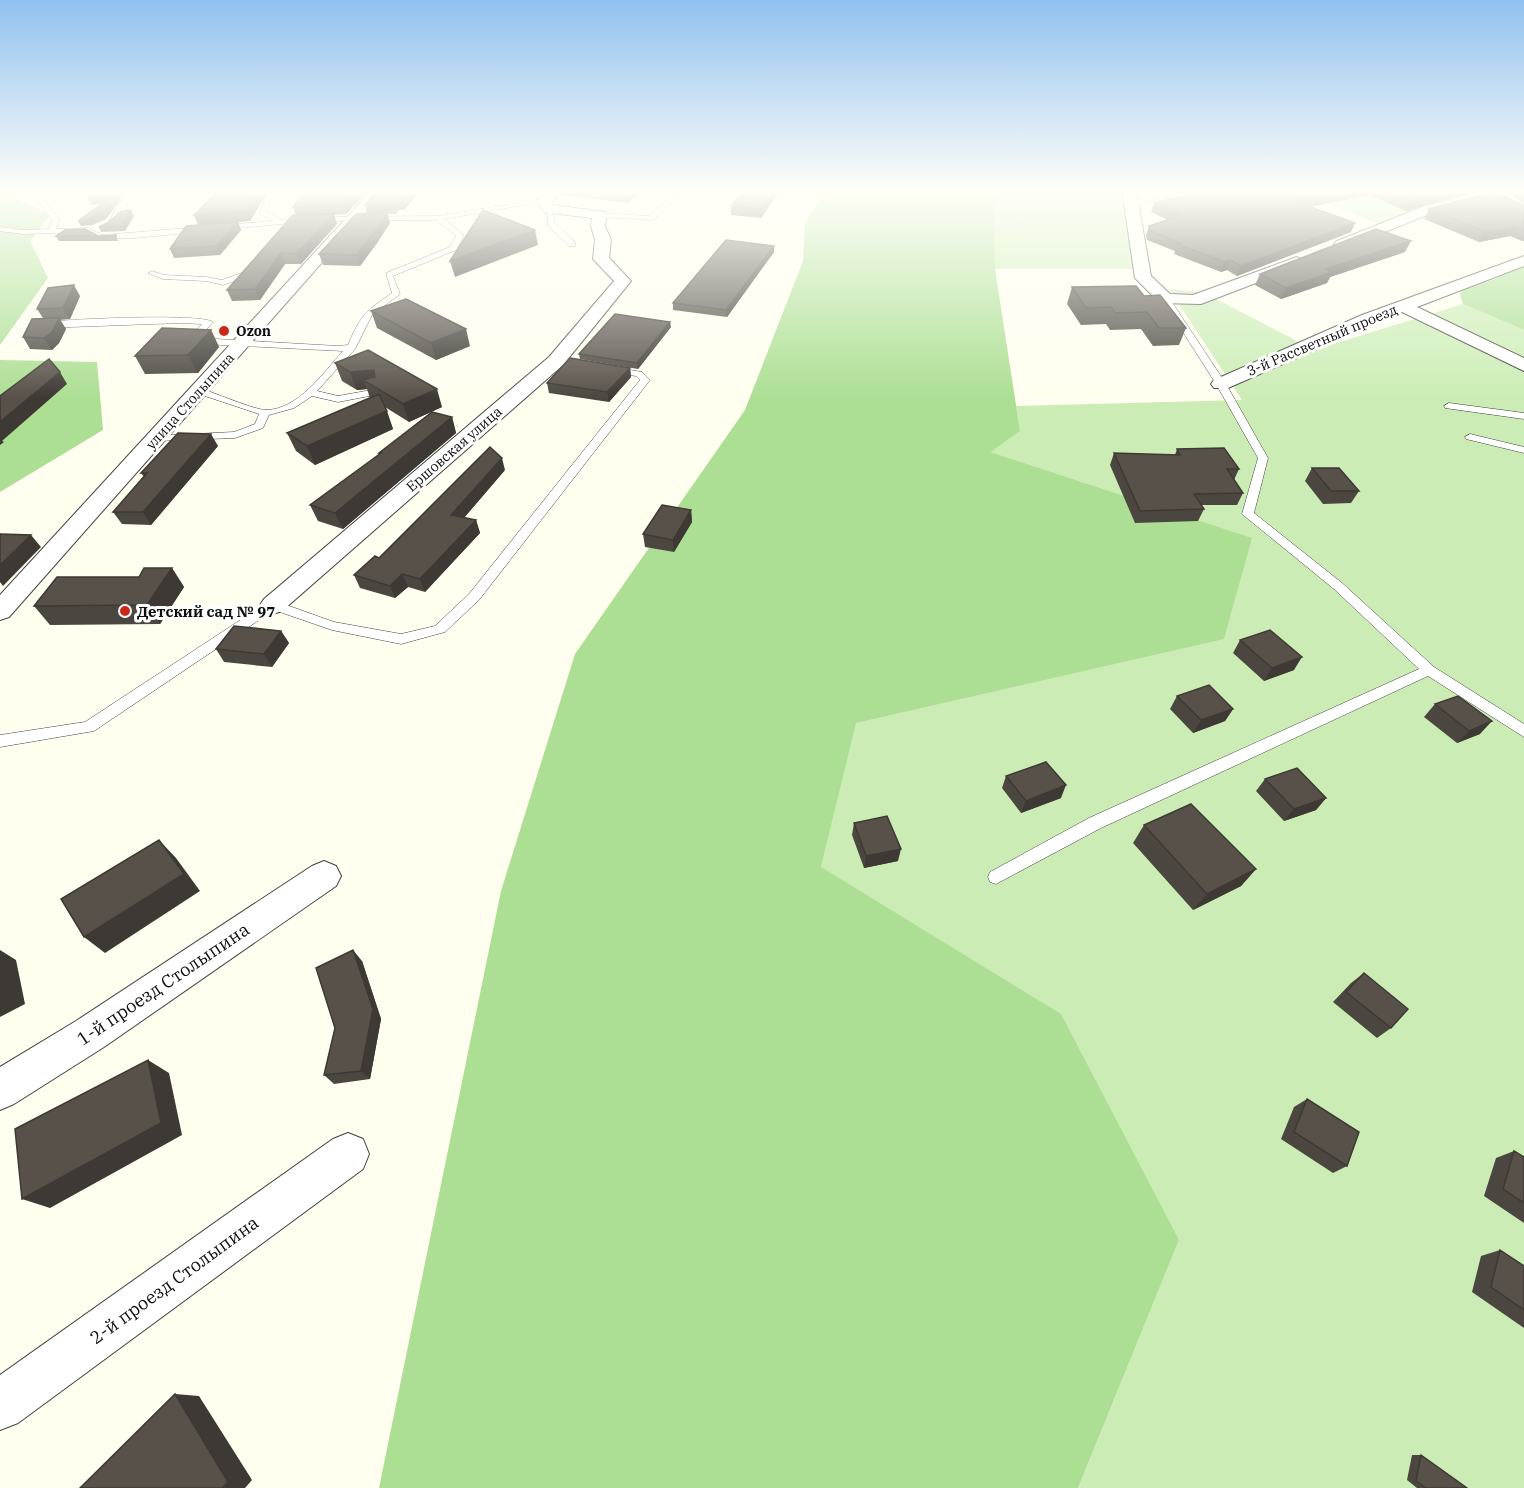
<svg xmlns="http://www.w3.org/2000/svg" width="1524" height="1488" viewBox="0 0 1524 1488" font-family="'IBM Plex Serif',serif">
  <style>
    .green { fill: #cbedb5 }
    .forest { fill: #acdf93 }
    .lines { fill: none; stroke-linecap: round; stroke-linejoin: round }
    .service-casing { stroke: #414141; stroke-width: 1 }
    .minor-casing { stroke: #414141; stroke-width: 2 }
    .service { fill: #fff; fill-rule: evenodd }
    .minor { fill: #fff; fill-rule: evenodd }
    .wall { fill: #4c4640 }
    .shaded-wall { fill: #3e3934 }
    .building { fill: #58514a; stroke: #3e3934; stroke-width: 1.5 }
    .poi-dot { fill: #cb281a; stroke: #fff; stroke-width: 2 }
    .labels { text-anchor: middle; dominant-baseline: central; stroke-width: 6; stroke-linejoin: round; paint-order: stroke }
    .far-poi-label { font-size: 14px; font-weight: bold; fill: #0e0e0e; stroke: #fff; text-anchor: start }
    .far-street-label { font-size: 14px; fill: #0e0e0e; stroke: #fff }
    .poi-label { font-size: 15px; font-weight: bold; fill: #0e0e0e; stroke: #fff; text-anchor: start }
    .near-street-label { font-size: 18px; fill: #0e0e0e; stroke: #fff }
  </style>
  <rect width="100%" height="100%" fill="#fffeef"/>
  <path class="green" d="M994,190H1134L1151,269H995Z
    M1296,190H1485L1378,224Z
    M1169,289L1205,293L1314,350L1463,304L1524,330V1488H1078L1179,1240L821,867L855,723L1224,638L1251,538L991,452L1020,431L1016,406L1242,400Z"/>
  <path class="forest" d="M825,190H994L995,269L1020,431L991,452L1252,538L1224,639L856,723L821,867L1061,1014L1179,1240L1078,1488H379L501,891L575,654L745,410L803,261L805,223Z
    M0,193L51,214L30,241L48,278L0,345Z
    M1520,264H1524V330L1463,304L1460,294C1472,278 1473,285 1489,281C1500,278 1511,269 1520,264Z
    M0,360L97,362L103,430L0,492Z"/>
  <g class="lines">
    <g class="service-casing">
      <path id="service" d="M36,190H43L41,197L60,220L56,229L89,228L102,235L273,221L259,213L264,201L272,190H279L270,201L267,212L282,220L312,217L438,216L543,199L546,201L444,219L464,235L456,250L393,276L400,294L372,315L355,349L317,391L338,396L377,389L380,390V394L338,402L312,396L294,408L269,415L263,428L235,438L157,441L153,440V436L234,432L255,424L259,414L196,393V389H202C215,393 255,410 266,410C298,410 324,372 343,351L203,344L190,341V337L202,324L180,323L43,328L39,325L40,323C62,319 200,313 213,322L199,338L338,346L348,345C360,316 366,311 392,293L386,273L450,247L456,236L436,220L312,221L135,238L101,239L88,232L23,234L0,231V227L23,230L49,229L52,220L35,197Z
        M128,190H135L116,225L104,229Z
        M684,190H694L674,199L654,220L600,217L596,215L600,213L649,216L670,197Z
        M1151,190H1157V198L1132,206L1129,204L1151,196Z
        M547,208H551L555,223L575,242V246H569L548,226Z
        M251,267L258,269L253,275L223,285L206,281L163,279L148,273L152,271L164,275L206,277L222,280L247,271Z
        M1166,296L1170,299L1226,384L1268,458L1254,513L1342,583L1434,667L1524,724V737L1428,676L1101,828L996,884L990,882L988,877L990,872L1089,818L1419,669L1334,589L1242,514L1258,458L1216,384L1162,299Z
        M612,367L642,372L650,380L479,600L445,632L401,644L332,630L274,610L94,731L0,747V735L85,722L268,602H278L334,622L401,634L435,626L469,594L640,380L636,376L609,372V368Z
        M1449,403L1524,413V419L1445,408L1444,406Z
        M1470,434L1524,447V453L1466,439L1465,437Z"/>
    </g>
    <g class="minor-casing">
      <path id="minor" d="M372,190H386L9,617L0,620V595Z
        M548,190H563L551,202L553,205L605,212L607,215L605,226L611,240L609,258L631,281L563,365L282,611L273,614L264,611L260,605L264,599L549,357L614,281L593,259L595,240L591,226L592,218L544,212L536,201Z
        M1122,190H1136L1151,276L1170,294L1193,295L1297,257L1305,262L1303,265L1201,304L1160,303L1135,278Z
        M1487,190H1511L1510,193L1435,212L1347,247L1342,249L1334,244L1337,241L1425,206Z
        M1524,256V266L1417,307L1524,358V371L1402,312L1228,388H1214L1211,384L1214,380L1362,315Z
        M324,861L336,866L341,876L336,886L104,1047L14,1104L0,1110V1067L76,1021L312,866Z
        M348,1133L363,1139L369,1154L363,1169L18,1423L0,1430V1375L333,1139Z"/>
    </g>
    <use href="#service" class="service"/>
    <use href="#minor" class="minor"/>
  </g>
  <path class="wall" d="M219,190H269L250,221L238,222L241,230L220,255L174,258L170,249L238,222L217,194Z
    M369,190L346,214L334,215L337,224L301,264H285L260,300L232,301L227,290L296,215L293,207Z
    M377,190H421L404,210H398L396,214H387L390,223L377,243L360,266L323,265L319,254L367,213L365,205Z
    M561,190H644L627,203L562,195Z
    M781,190L761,218L731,215V206Z
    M1176,190H1477L1406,211L1369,195L1310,207L1351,232L1237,276L1227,270L1221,272L1174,254L1175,251L1147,240L1146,235L1149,226L1168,220L1151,212L1154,203L1186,195Z
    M1511,190H1524V204L1509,194Z
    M1524,206V241H1522L1510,236L1479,242L1424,219L1429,209Z
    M134,216L125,231L101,232L99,227L109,222Z
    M116,235L118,241H59L56,236Z
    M774,246V252L727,317L673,310V303Z
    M1405,252L1330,277L1327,283L1281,299L1255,285L1260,274Z
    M1072,287L1144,296L1186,328L1179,345L1153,346L1141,329L1110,330L1106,324L1081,325L1067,304Z
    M80,296L70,319L60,320L66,329L59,343L52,350L30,349L23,337L43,318L37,309Z
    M371,311L470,346L436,360L377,328Z
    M671,327L638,369L580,359L579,354Z
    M211,330L219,347L198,373L145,374L135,356Z
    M335,363L442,407L409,422L385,407L393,429L315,465L296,451L287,433L370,398L367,389L357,390L342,381Z
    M630,368L631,377L609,402L549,393L547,383Z
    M452,417L456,433L343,529L318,521L310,505L380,455L379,453Z
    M218,446L151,525L122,524L113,512L144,477L141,473Z
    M1177,449L1239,469L1234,480L1243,493L1237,505H1201L1204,509L1198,521L1135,523L1110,465L1114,453L1175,455Z
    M1312,468L1359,491L1351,503L1323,504L1305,481Z
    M505,470L464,518L476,520L480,533L425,592L408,587L395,598L360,588L354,575Z
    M691,510L692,522L674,552L645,547L643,534Z
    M172,568L184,587L160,624L50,625L34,606Z
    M281,631L289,643L272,667L224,662L216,649Z
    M1240,640L1294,670L1264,681L1233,653Z
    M1177,696L1233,709L1225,721L1193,733L1170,709Z
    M1435,704L1480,734L1457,743L1424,717Z
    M1006,776L1061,798L1021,813L1002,788Z
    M1265,779L1326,798L1316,810L1284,821L1256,791Z
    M854,823L898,861L864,868L852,835Z
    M1144,825L1256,869L1241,886L1193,910L1133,843Z
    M362,961L381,1019L370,1079L334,1084L324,1075Z
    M1364,973L1391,1028L1377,1038L1333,1002L1351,983Z
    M1307,1099L1347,1166L1333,1173L1281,1139L1294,1107Z
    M1514,1151L1524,1157V1223L1484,1196L1496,1158Z
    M1500,1250L1524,1266V1328L1472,1292L1481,1256Z
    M1412,1455H1421L1467,1488H1417L1407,1480Z"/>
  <path class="shaded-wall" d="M119,190H124L119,202L106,219L92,225L81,226L78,221L111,203L92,205L89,200Z
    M260,190H269L250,221L198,225L194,215Z
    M358,190H369L346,214L343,205Z
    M410,190H421L404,210L401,201Z
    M632,190H644L627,203L626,195Z
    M775,190H781L761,218V209Z
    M1351,190H1371L1369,195L1291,210L1294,201Z
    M1451,190H1477L1406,211L1410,202Z
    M395,201L398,210L396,214L393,205Z
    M131,210L134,216L125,231L122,226Z
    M387,213L390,223L377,243L360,266L356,255Z
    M334,214L337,224L301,264L296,254Z
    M238,222L241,230L220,255L216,246Z
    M1355,223L1351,232L1237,276L1241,266Z
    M1516,227L1510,236L1479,242L1485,232Z
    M535,230L538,245L455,277L450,261Z
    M1411,241L1405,252L1330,277L1327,283L1281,299L1286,288L1326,269Z
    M774,246V252L727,317L726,310Z
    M281,253L285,264L260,300L255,289Z
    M1230,260L1227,270L1221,272L1225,262Z
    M74,285L80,296L70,319L63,308Z
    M59,318L66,329L59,343L52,350L44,338Z
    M670,322L671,327L638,369L637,363Z
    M466,329L470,346L436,360L431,343Z
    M211,330L219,347L198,373L188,355Z
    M630,368L631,377L609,402L607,392Z
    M374,370L377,388L363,380L367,389L357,390L350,372Z
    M60,372L67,384L2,441L4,442L0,445V422Z
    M437,389L442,407L409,422L403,404Z
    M387,411L393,429L315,465L307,446Z
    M452,417L456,433L343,529L335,513Z
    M211,434L218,446L151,525L143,512Z
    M502,458L505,470L455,528L451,515Z
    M691,510L692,522L674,552L673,540Z
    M476,520L480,533L425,592L420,579Z
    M31,535L41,547L3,586L0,582V565Z
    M172,568L184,587L160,624L147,605Z
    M402,574L408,587L395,598L390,586Z
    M281,631L289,643L272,667L264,654Z
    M1302,657L1294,670L1264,681L1272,668Z
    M1233,709L1225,721L1193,733L1201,720Z
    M1492,721L1480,734L1457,743L1469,731Z
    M1066,785L1061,798L1021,813L1026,801Z
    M1326,798L1316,810L1284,821L1294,809Z
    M159,840L176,858L200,891L105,953L84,937Z
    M901,849L898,861L864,868L866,856Z
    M1256,869L1241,886L1193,910L1207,894Z
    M0,950L16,960L25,1004L0,1017Z
    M353,950L362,961L381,1019L370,1079L361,1071Z
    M148,1060L169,1073L182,1135L50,1208L22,1199Z
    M175,1394L199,1396L252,1480L245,1488H222Z"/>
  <path class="building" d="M93,190H119L116,197L103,213L89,219L78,221L110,198L89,200Z
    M219,190H260L246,211L194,215Z
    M306,190H358L343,205L293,207Z
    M377,190H410L401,201H395L393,205H365Z
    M591,190H632L626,195Z
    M745,190H775L761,209L731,206Z
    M1198,190H1351L1294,201L1355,223L1241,266L1230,260L1225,262L1177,244L1181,243L1150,231L1149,226L1182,215L1154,203L1201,192Z
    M1383,190H1451L1410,202Z
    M1496,191L1524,206V230L1516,227L1485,232L1429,209Z
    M131,210L122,226L99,227L109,222L120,212Z
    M483,210L535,230L450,261Z
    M387,213L374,233L356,255L319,254L356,214Z
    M334,214L296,254L281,253L255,289L227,290L293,215Z
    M238,222L216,246L170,249L186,226Z
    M85,229L98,236L116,235V236H56L65,230Z
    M1376,229L1411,241L1326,269L1332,272L1286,288L1260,274Z
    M726,240L774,246L726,310L673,303Z
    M74,285L63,308L37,309L48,288Z
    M1136,286L1144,296L1160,295L1186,328H1159L1147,312L1115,313L1111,307L1086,308L1072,287Z
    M406,299L466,329L431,343L371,311Z
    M615,314L670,322L637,363L579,354Z
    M59,318L52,332L44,338L23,337L32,319Z
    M162,328L211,330L188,355L135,356Z
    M368,350L437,389L403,404L363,380L375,377L374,370L350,372L335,363Z
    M570,358L630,368L607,392L547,383Z
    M49,359L60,372L0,422V396Z
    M379,394L387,411L307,446L287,433Z
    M432,412L452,417L335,513L310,505L381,453H379Z
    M178,433L211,434L143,512H113L147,473H141Z
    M490,447L502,458L451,515L476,520L420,579L402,574L390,586L354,575L375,556L379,558Z
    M1224,448L1239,469H1227L1243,493L1194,494L1204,509L1140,511L1114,453L1180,455L1177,449Z
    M1312,468H1339L1359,491H1331Z
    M662,505L691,510L673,540L643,534Z
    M0,534L31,535L0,565Z
    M144,568H172L147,605L34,606L57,577H139Z
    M234,626L281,631L264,654L216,649Z
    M1270,630L1302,657L1272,668L1240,640Z
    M1209,685L1233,709L1201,720L1177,696Z
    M1458,696L1492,721L1469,731L1435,704Z
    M1046,762L1066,785L1026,801L1006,776Z
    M1297,768L1326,798L1294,809L1265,779Z
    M1191,804L1256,869L1207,894L1144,825Z
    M887,816L901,849L866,856L854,823Z
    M159,840L184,874L84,937L61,899Z
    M353,950L373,1009L361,1071L324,1075L335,1028L316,968Z
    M1364,973L1408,1009L1391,1028L1346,992Z
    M148,1060L161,1123L22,1199L15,1129Z
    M1307,1099L1359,1132L1347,1166L1294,1132Z
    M1514,1151L1524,1157V1203L1503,1189Z
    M1500,1250L1524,1266V1310L1491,1287Z
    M175,1394L228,1482L222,1488H80Z
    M1421,1455L1467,1488H1426L1416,1481Z"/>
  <linearGradient id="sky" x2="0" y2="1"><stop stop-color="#91c1f0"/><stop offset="0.48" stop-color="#fffff8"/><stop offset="1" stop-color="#fffff8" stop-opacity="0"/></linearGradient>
  <rect width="1524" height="399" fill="url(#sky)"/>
  <g class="poi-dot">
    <circle cx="224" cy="331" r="6"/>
    <circle cx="125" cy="611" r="6"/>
  </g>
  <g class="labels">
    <g class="far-poi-label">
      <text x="236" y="331">Ozon</text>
    </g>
    <g class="far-street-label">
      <text transform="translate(1322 340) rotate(-23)">3-й Рассветный проезд</text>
      <text transform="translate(190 401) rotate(-48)">улица Столыпина</text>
      <text transform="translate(454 449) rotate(-41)">Ершовская улица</text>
    </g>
    <g class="poi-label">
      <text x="137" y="611">Детский сад № 97</text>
    </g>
    <g class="near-street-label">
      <text transform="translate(163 984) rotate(-34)">1-й проезд Столыпина</text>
      <text transform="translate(174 1280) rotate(-36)">2-й проезд Столыпина</text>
    </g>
  </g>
</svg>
